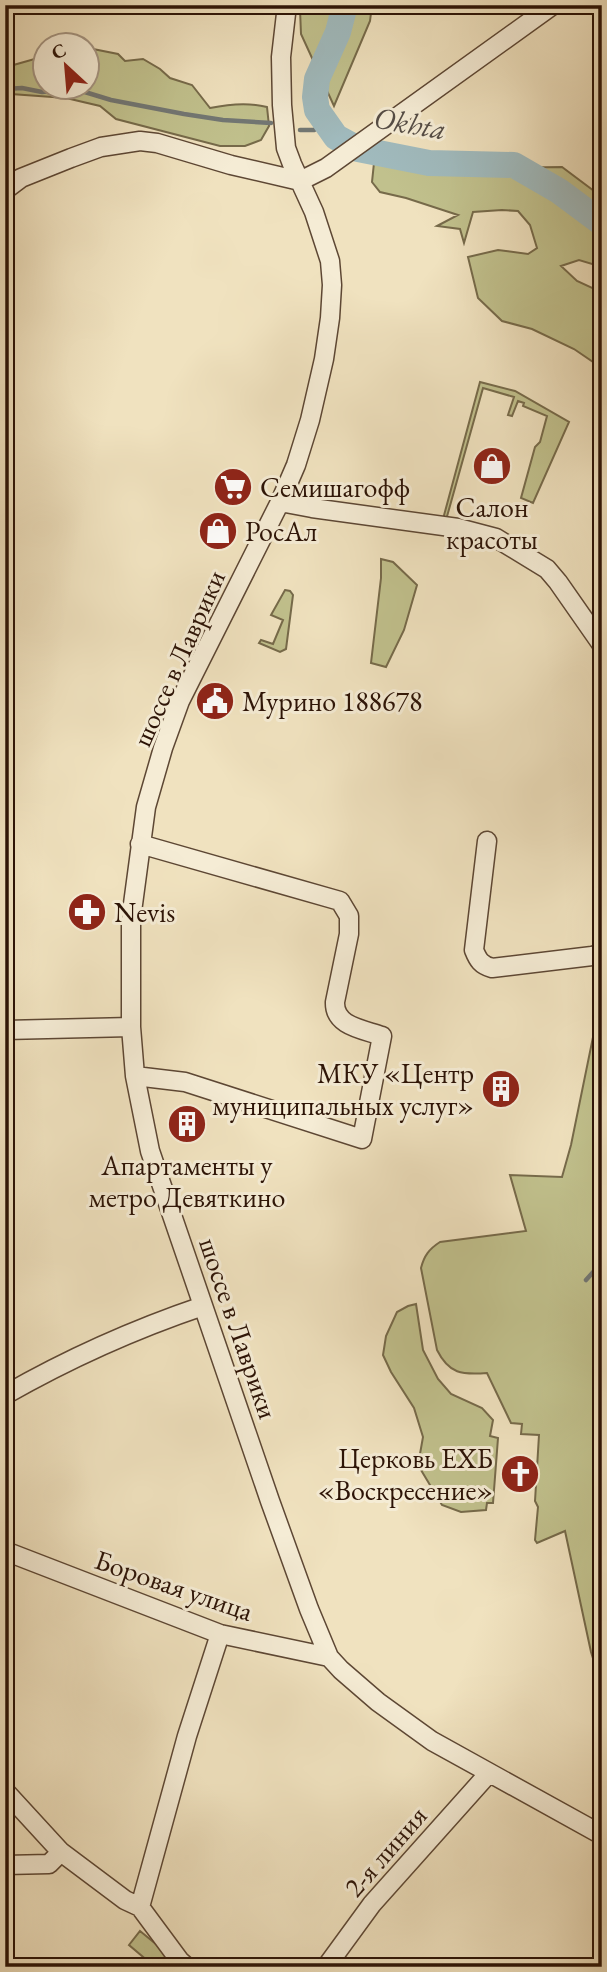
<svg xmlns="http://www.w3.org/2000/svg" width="607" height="1972" viewBox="0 0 607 1972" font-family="'EB Garamond',serif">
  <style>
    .green { fill: #c1c18d; stroke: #766a4a; stroke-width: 2 }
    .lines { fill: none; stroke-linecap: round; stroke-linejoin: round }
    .stream { stroke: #727774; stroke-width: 4.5 }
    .river { stroke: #a0babd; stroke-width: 26 }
    .minor-casing { stroke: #5d4734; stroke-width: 21 }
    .minor { stroke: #f5ecd5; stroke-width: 18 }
    .labels { text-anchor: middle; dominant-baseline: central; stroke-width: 6; stroke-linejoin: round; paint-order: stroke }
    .poi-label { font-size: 28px; fill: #2c1306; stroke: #f5ecd5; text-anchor: start }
    .street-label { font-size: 28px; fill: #2c1306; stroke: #f5ecd5 }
    .water-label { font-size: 30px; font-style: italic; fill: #554d46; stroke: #f5ecd5 }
  </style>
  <rect width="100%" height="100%" fill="#f0e2bf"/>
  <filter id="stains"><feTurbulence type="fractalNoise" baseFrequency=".00286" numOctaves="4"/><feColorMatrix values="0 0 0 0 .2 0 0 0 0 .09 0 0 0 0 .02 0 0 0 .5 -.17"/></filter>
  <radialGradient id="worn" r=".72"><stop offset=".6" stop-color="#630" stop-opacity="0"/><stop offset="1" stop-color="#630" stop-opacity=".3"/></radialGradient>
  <path class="green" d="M305,5H372L370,21L334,106L301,34L300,9Z
    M88,48L118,54L125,61L143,59L160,69L170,78L192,85L210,108C229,104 248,102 267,107L269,126L261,140L245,146H220L116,119L100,106L66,98L11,94L5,87V70L10,66L45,56L46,88H88Z
    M374,163L413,169L562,167L602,197V267L579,260L561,266L577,281L599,291L602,294V368L574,349L532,329L502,321L478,298L468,257L498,250L528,254L537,248L530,225L518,211L502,210L473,212L464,243L460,229L437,226L458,215L406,198L380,192L372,182Z
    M480,382L515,391L569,422L533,503L521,498L535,447L540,442L547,416L523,406L524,403L518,401L512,416L508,415L514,397L483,388L446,520L443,519Z
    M381,559L393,562L417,585L404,630L386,667L371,663L381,578Z
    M285,590L290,591L293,595L286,649L280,652L259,643L261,640L273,644L283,620L271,615Z
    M602,993V1676L597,1671L591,1652L565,1531L537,1543L535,1540L538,1507L535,1501L539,1435L521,1434L522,1424L511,1423L487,1373C462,1375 449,1374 437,1350L421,1268C424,1256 429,1249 440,1242L526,1231L510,1175L562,1177L571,1145Z
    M416,1304L423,1350L438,1379L451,1394L482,1408L493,1420L490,1436L498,1438L493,1503H487L486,1510L461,1512L442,1505L418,1465L423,1437L414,1408L391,1372L383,1355L386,1336L397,1312L408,1306Z
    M140,1931L168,1954L158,1967H155L129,1945Z"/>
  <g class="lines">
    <path class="stream" d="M5,89L22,88L42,92L75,89L111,100L184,114L223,120L271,123
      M300,130H314L325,123
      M586,1280L595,1270H602"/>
    <path class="river" d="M345,5L338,32L317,79L315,97L317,110L336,137L358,149L429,163L514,165L559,191L602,223"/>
    <g class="minor-casing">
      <path id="minor" d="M287,5L281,57L282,105L286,148L292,164L314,212L330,261L332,285L330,318L324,359L310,420L296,465L280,502L180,701L163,748L146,807L131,919V1027L135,1076L150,1151L270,1501L309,1609L329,1657L341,1670L378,1702L432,1741L602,1835
        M5,190L21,178L71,158L101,147L140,141L157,143L231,165L300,181L326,168L553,5
        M280,502L312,508L458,528L496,538L547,569L558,582L602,645
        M487,841L474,950C478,960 481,965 492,968L592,956L602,953
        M5,1030L131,1027
        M135,1076L185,1082L362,1139L382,1036C362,1029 334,1026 335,1002L349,934V916L340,901L140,844
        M5,1395C68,1359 135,1329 203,1306
        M5,1551L220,1634L329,1657
        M5,1791L61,1852L125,1900L140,1907L180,1961L187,1967
        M5,1865L49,1864L61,1852
        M140,1907L187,1736L220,1634
        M326,1967L372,1904L489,1773"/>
    </g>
    <use href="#minor" class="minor"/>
  </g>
  <defs>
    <g id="shop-disc" transform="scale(2.0125)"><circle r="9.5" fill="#8f2418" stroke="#f5ecd5"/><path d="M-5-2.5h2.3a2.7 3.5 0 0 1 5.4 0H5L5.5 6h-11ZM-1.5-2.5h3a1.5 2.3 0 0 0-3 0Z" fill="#fff"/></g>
    <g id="supermarket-disc" transform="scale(2.0125)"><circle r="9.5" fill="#8f2418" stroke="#f5ecd5"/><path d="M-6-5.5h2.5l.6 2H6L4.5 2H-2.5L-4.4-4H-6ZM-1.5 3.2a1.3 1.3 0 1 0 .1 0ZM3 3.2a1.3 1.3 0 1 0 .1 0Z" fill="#fff"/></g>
    <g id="civic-disc" transform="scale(2.0125)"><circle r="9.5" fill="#8f2418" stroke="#f5ecd5"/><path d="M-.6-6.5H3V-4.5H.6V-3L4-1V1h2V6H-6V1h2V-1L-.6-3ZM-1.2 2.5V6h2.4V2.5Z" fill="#fff"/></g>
    <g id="pharmacy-disc" transform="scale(2.0125)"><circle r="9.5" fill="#8f2418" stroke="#f5ecd5"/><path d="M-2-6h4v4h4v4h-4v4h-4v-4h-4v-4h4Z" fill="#fff"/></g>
    <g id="building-disc" transform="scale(2.0125)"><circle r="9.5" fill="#8f2418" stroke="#f5ecd5"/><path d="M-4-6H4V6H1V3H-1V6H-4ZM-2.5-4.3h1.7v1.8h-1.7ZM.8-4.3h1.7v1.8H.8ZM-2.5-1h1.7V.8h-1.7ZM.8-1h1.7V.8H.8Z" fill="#fff"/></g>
    <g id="church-disc" transform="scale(2.0125)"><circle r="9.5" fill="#8f2418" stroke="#f5ecd5"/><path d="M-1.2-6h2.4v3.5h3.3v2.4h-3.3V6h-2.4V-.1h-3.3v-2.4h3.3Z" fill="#fff"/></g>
  </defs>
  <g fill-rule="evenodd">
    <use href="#shop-disc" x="492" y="466"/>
    <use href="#supermarket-disc" x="233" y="487"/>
    <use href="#shop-disc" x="218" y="531"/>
    <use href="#civic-disc" x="215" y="701"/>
    <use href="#pharmacy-disc" x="87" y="912"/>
    <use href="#building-disc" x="501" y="1089"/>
    <use href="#building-disc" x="187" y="1124"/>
    <use href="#church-disc" x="520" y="1474"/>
  </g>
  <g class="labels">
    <g class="poi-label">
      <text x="260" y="487">Семишагофф</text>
      <text x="492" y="507" text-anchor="middle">Салон<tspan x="492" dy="32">красоты</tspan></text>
      <text x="245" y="531">РосАл</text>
      <text x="242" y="701">Мурино 188678</text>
      <text x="114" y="912">Nevis</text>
      <text x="474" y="1073" text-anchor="end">МКУ «Центр<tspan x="474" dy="32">муниципальных услуг»</tspan></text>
      <text x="187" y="1165" text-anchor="middle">Апартаменты у<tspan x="187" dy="32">метро Девяткино</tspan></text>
      <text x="493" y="1458" text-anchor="end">Церковь ЕХБ<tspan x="493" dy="32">«Воскресение»</tspan></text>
    </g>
    <g class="street-label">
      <text transform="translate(178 658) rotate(-66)">шоссе в Лаврики</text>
      <text transform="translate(239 1328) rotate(71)">шоссе в Лаврики</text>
      <text transform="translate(174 1585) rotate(19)">Боровая улица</text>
      <text transform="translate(385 1851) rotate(-49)">2-я линия</text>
    </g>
    <g class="water-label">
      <text transform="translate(410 123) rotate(10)">Okhta</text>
    </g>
  </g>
  <rect width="607" height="1972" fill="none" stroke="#f0e2bf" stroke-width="28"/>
  <rect x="7" y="7" width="593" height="1958" fill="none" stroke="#2c1306" stroke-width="3.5"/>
  <rect x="14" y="14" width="579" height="1944" fill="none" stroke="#2c1306" stroke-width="2"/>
  <g transform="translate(66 66) rotate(334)"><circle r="33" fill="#f5ecd5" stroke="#a59582" stroke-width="2"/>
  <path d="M0-5L12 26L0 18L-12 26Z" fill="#8f2418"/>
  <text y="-10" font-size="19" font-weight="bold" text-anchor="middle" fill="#2c1306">С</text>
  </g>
  <rect width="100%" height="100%" filter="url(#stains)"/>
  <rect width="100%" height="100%" fill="url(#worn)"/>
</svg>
